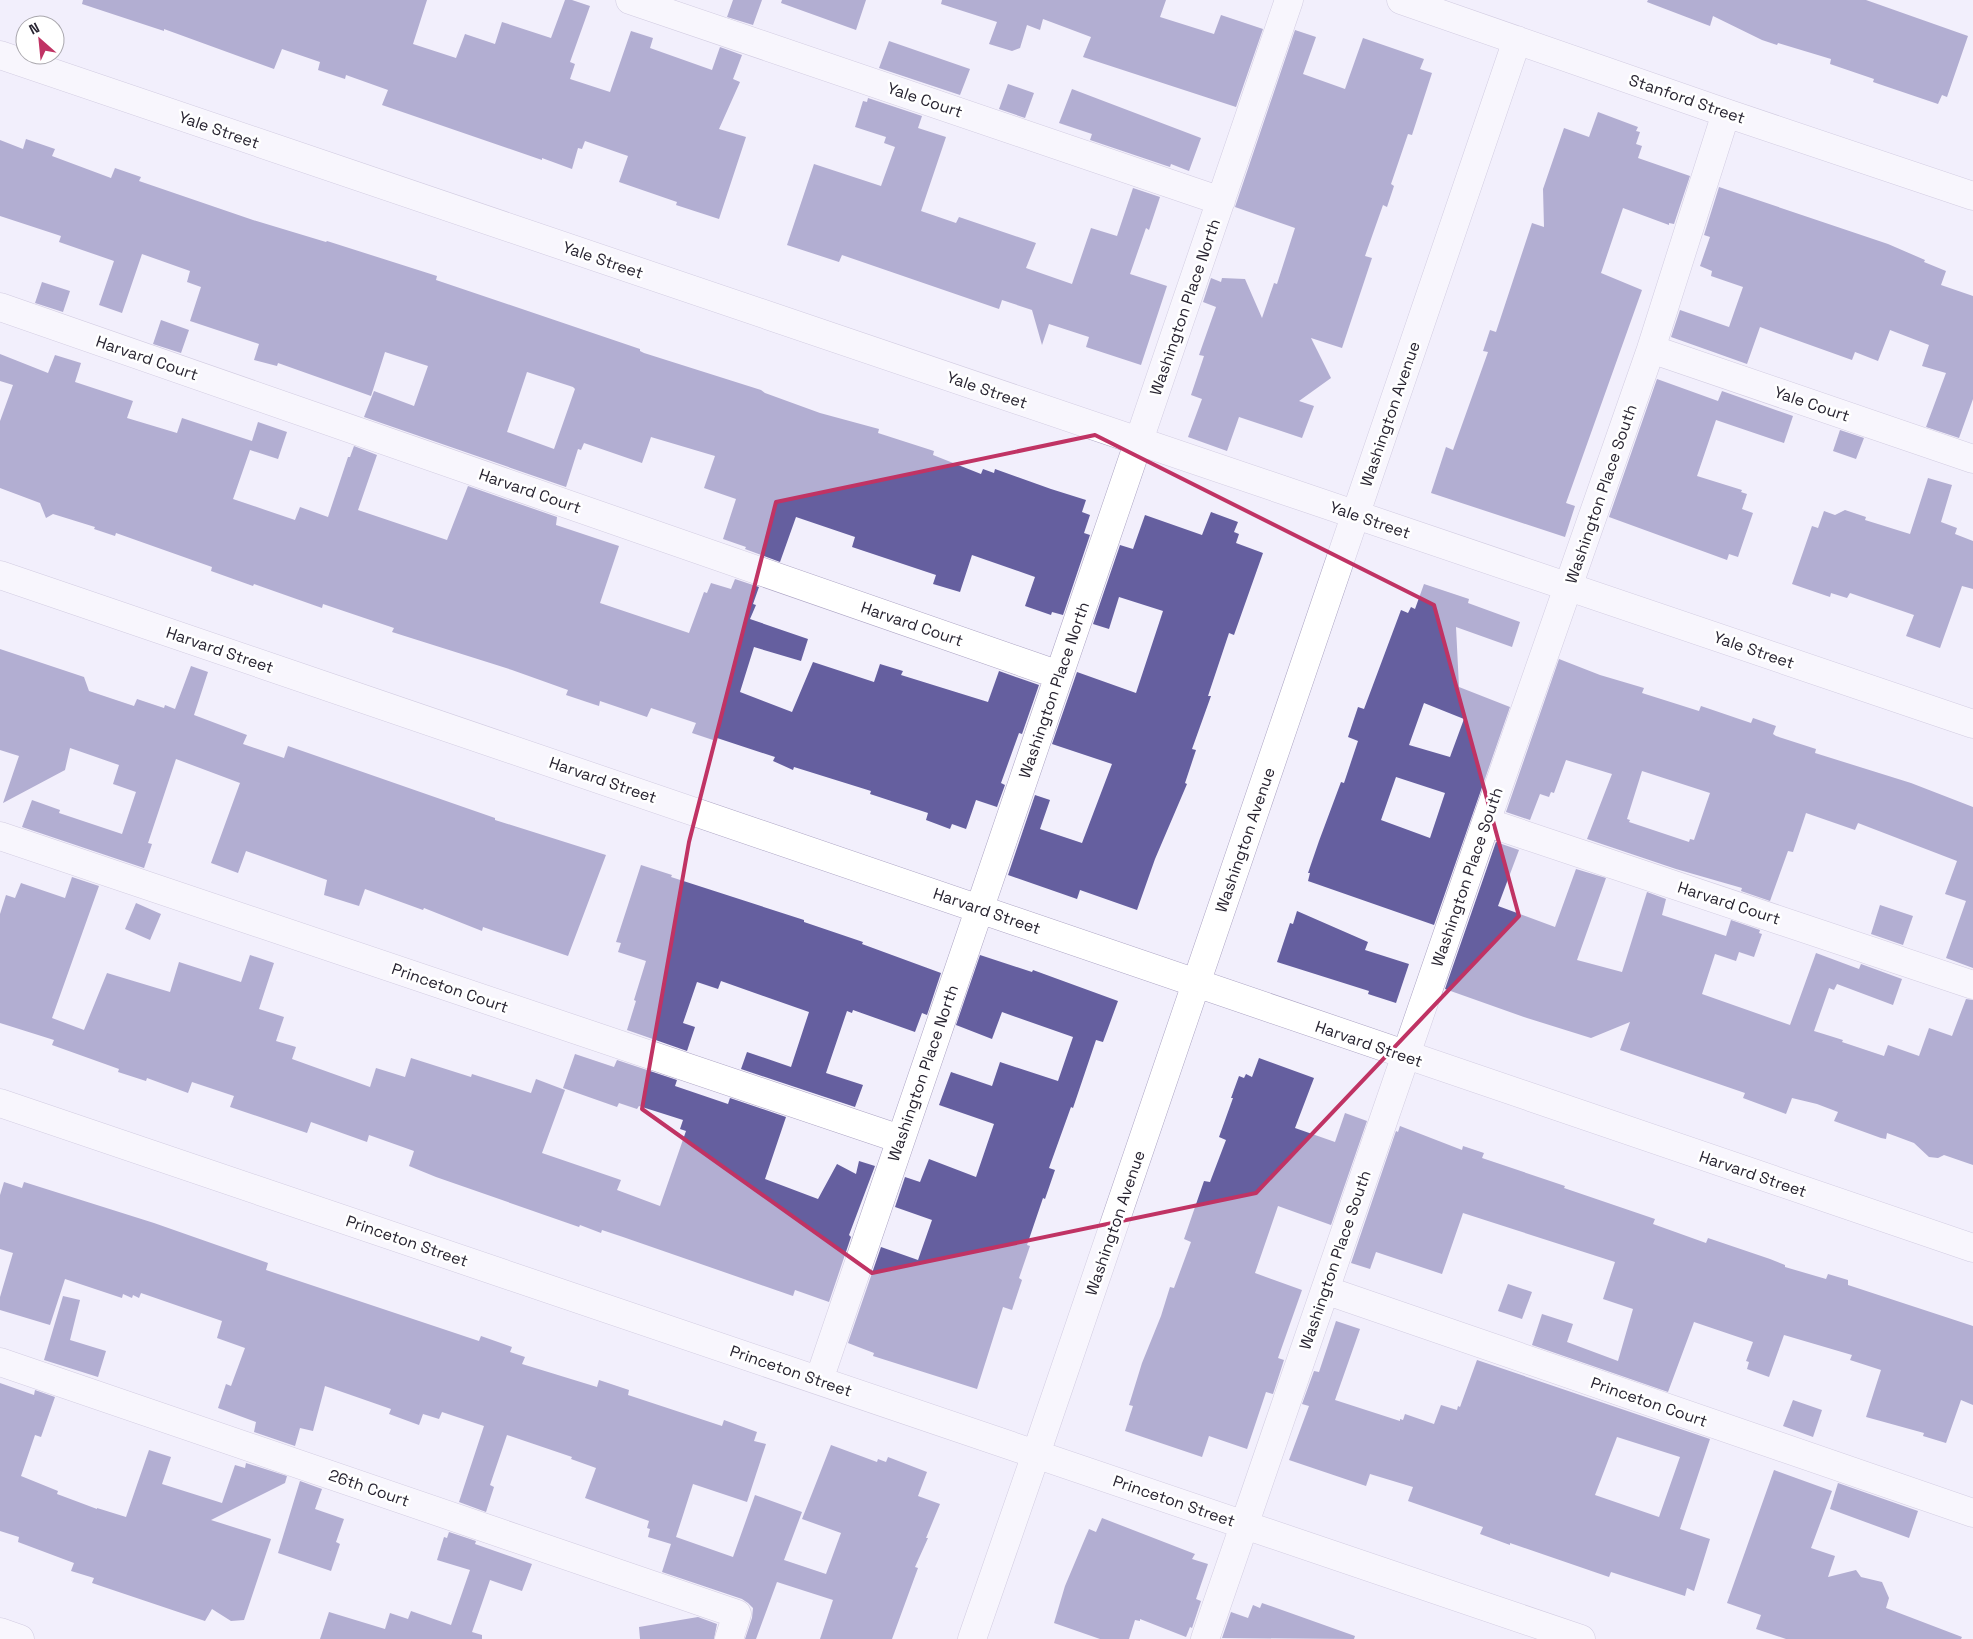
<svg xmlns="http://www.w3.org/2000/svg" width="1973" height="1639" viewBox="0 0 1973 1639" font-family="'Space Grotesk',sans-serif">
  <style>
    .building { fill: #655f9f; fill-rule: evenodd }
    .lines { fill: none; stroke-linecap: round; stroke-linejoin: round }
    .minor-casing { stroke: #aba3c3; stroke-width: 29 }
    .minor { stroke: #fff; stroke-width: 28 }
    .marked { fill: none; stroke: #c03364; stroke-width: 4; stroke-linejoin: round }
    .labels { text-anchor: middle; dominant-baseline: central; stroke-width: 5; stroke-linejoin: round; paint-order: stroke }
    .street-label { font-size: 16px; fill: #282431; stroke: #fff }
  </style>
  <rect width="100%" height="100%" fill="#f2effc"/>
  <path class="building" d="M83,0H427L413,44L456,58L465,34L495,44L502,22L551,38L565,0H572L590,6L570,62L575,64L570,79L610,92L631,31L653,38L650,48L712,70L720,47L742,55L733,79L740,82L719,129L746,137L719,219L676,205L677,202L619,182L628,156L585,141L582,149L578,148L572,169L542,158V160L382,105L388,90L346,75L345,79L318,70L320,62L282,49L274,69L164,29V31L82,4Z
    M733,0H762L753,25L727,17Z
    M782,0H866L856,30L781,3Z
    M942,0H1166L1160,17L1214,34L1221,15L1263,29L1236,107L1083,57L1091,37L1043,19L1040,30L1027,25L1020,48L1012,51L989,44L997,22L941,4Z
    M1648,0H1866L1968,36L1947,97L1942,95L1938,104L1873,82L1874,79L1830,64L1831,59L1778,43L1777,45L1762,40L1713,16L1710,26L1647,2Z
    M1295,30L1316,37L1303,74L1345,89L1363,38L1424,59L1420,69L1432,73L1412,135L1408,134L1391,184L1394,186L1387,207L1383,205L1365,256L1372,258L1342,348L1311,338L1331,378L1299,401L1314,406L1302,438L1239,417L1227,451L1188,437L1202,399L1191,395L1204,356L1199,355L1216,307L1203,302L1211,278L1221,282L1222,278L1245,279L1262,318L1274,283L1277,284L1295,228L1235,207Z
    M889,41L970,69L960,95L879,68Z
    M1008,84L1034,93L1025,118L999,109Z
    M1072,89L1201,138L1189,171L1171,164L1170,167L1090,140L1092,134L1059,123Z
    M868,98L922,116L918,128L946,137L921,211L956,223L959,217L1036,243L1026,268L1072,284L1091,228L1117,236L1133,188L1160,197L1149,230L1146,228L1130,274L1167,286L1141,365L1086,347L1089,337L1049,324L1042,345L1032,310L1002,300L999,309L842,255L839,262L787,245L814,164L881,186L895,147L884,143L886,137L855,127L863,101L867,102Z
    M1598,112L1638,127L1636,131L1640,132L1636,144L1642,146L1638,158L1690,176L1674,224L1669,223V225L1623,208L1601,273L1642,290L1566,503L1575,506L1565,537L1431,493L1446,447L1453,450L1488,352L1483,351L1490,330L1496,332L1532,223L1544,227L1543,189L1564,128L1589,137Z
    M26,139L55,149L52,156L111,178L115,168L141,177L139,181L253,220L326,242L327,241L437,276L436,280L640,349V351L644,353L761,390L765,393L820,413L879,429L878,433L934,451L933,455L981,474L983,469L994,473L995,469L1051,489L1086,500L1082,512L1090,515L1084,533L1090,535L1063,615L1052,612L1051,615L1025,606L1035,577L972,555L960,592L933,584L936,575L852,547L855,537L796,517L780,562L745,549L746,547L723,539L736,499L704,488L715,456L651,437L642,463L584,443L581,450L578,449L566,487L364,417L374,391L414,406L428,366L385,352L371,396L278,363L277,366L254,360L259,344L190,321L201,287L187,282L190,271L142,254L122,313L99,305L114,261L59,242L61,236L0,216V140L23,149ZM527,372L573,387L575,389L554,449L507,432Z
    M1719,187L1888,244L1925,260L1924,262L1946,271L1941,285L1973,296V399L1959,438L1926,427L1946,373L1922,366L1929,345L1890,330L1878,361L1855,352L1852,360L1760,327L1747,364L1671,337L1680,310L1729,327L1743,287L1711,276L1712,271L1700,266L1710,237L1704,235Z
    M42,282L70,291L63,312L35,303Z
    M161,320L189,330L181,353L153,344Z
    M0,354L48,373L55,355L81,363L75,382L133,401L127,418L177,433L182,418L252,441L258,422L287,432L278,459L250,450L233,499L295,520L300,507L328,517L348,457H350L354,446L377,455L358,510L447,540L468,486L557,517L556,525L619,546L600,603L689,633L704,592L707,593L711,583L731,589L735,579L759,587L753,604L756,605L750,619L808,639L801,661L754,647L740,692L792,712L813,662L874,682L880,664L903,671L901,675L988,702L999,671L1039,685L1022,734L1019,733L1001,783L1005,785L997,807L976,800L966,829L952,824L950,829L926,820L928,813L870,794L871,791L794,767L793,770L773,761L775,757L714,737L713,740L692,733L696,723L651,708L647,717L600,701L599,706L566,695L568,690L512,670L392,632L394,628L323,604L322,608L254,584L253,586L211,571L212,567L116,533L115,536L94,529L95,527L53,514L46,518L40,503L0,488V421L13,385L0,381Z
    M1657,379L1718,401L1722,391L1793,416L1784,443L1716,420L1697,476L1742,490L1741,492L1747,494L1742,509L1753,513L1738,557L1729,554L1727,560L1609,517Z
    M1840,430L1864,438L1856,459L1833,451Z
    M1928,478L1952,485L1941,522L1957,528L1955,534L1973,541V589L1962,586L1940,648L1906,636L1914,615L1850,593L1847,598L1831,593L1830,597L1792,584L1812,526L1818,528L1824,511L1835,515L1845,510L1866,517L1865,520L1910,534Z
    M1211,512L1238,522L1234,532L1239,534L1236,543L1263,553L1234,635L1229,633L1208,696H1211L1192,749L1196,750L1185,783L1187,784L1155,859L1137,910L1080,890L1077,899L1008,875L1035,795L1050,800L1040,829L1082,843L1112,764L1052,744L1077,672L1136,693L1163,611L1119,597L1109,629L1093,624L1120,545L1133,549L1145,515L1202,535Z
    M1424,584L1469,599L1468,603L1520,622L1512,647L1456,627L1459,687L1510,707L1434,925L1308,881L1310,873H1308L1319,841L1341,782L1344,783L1358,741L1348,737L1358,707L1364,709L1401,610L1408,613L1411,607L1415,609ZM1424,703L1464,719L1450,757L1409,745ZM1396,777L1445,793L1430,838L1381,820Z
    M0,649L84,677L89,691L134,706L137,699L164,708L165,705L175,709L191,666L208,672L194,715L247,735L243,744L284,758L288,746L495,818V820L606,855L568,956L483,927L482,931L424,908L423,910L365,889L359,906L324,895L327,880L246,851L238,873L211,863L240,783L176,759L148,843L152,844L144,868L22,827L32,800L60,810L59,813L122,834L136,792L113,784L119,765L70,748L65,770L3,803L19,756L0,750Z
    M1559,659L1600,675L1644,688L1642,693L1699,711L1701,706L1751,723L1753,718L1776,726L1773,734L1776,736L1816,749L1815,753L1911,783L1973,807V968L1946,958L1966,901L1945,894L1957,861L1858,823L1855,830L1806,813L1793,852L1788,851L1770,901L1741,891L1742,888L1676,869L1587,839L1612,774L1566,760L1554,793L1551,792L1549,797L1540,794L1530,820L1506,812ZM1642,771L1710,793L1694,840L1690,839L1689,842L1629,822L1630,820L1627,819Z
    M1496,842L1519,850L1498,906L1555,927L1576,869L1606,878L1577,960L1622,972L1647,892L1666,899L1662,915L1726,936L1731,920L1760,930L1759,933L1762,934L1754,957L1739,952L1736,961L1715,954L1702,994L1790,1025L1816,953L1859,969L1861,964L1902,979L1893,1005L1837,984L1834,990L1829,988L1814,1031L1843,1040L1842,1042L1884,1056L1888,1045L1919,1056L1929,1028L1952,1036L1966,999L1973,1000V1165L1944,1155L1938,1158L1929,1157L1914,1143L1887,1133L1886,1139L1881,1138L1834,1121L1838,1112L1817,1104L1792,1098L1786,1114L1743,1098L1745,1093L1620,1050L1630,1022L1591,1038L1527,1018L1445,989Z
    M641,865L672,875L671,877L804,920V922L863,942L862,944L941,973L927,1015L922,1013L915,1032L853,1010L852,1013L847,1011L826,1073L863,1085L855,1107L741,1069L747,1052L791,1067L809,1012L721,981L718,989L697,982L683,1023L695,1027L687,1051L627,1030L636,1001L634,1000L646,961L618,952L621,943L616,942Z
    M72,877L99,886L52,1018L84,1030L107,973L170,992L179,962L241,982L250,955L274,963L259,1009L284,1017L276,1041L296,1047L292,1059L370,1087L376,1068L405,1077L411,1058L471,1077L472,1074L531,1093L536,1079L565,1090L542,1153L621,1180L617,1190L660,1206L686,1131L680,1129L683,1120L639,1106L637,1109L619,1103L617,1107L563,1088L575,1054L614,1067L617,1060L677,1080L675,1086L728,1104L730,1098L786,1117L765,1179L818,1199L837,1164L856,1174L859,1161L875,1166L849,1235L851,1237L829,1302L795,1290L793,1296L623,1237L602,1230L601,1233L580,1225L579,1227L436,1177L409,1166L414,1151L369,1135L367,1142L311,1122L307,1133L230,1107L234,1096L192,1082L188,1093L147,1078L146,1081L118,1072L119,1069L52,1045L54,1040L0,1023V914L6,895L15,898L21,883L65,898Z
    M136,903L161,914L150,940L125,929Z
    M1880,905L1913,916L1903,945L1871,934Z
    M1297,911L1368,942L1365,950L1409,964L1396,1003L1368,994L1369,991L1277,962L1290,923L1293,924Z
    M980,955L1032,972L1033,970L1118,1001L1103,1042L1096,1040L1073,1108L1071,1107L1049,1168L1055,1170L1045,1199L1043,1198L1027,1245L1030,1246L1019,1278L1022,1280L1012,1310L1003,1307L977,1389L873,1356L874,1353L848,1343L881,1247L918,1260L932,1220L895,1207L905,1177L920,1182L929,1159L976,1177L994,1124L939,1105L951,1072L992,1086L1000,1062L1058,1081L1073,1037L1002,1012L992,1039L956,1025Z
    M1259,1058L1314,1078L1295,1128L1335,1142L1345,1113L1367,1121L1331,1225L1278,1206L1255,1273L1302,1290L1278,1358L1284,1360L1273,1394L1266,1392L1247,1449L1209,1436L1202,1457L1125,1431L1133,1406L1129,1405L1142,1363L1161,1316L1170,1287L1174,1288L1191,1242L1184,1239L1204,1181L1210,1182L1226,1140L1219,1137L1233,1098H1231L1239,1076L1244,1078L1246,1074L1252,1077Z
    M1400,1126L1462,1150L1463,1146L1484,1153L1482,1158L1565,1186L1564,1188L1655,1219L1653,1224L1706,1243L1708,1238L1770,1259L1785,1265V1267L1826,1279L1828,1274L1848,1280V1285L1973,1326V1405L1961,1400L1946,1443L1923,1436L1924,1433L1866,1417L1881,1370L1850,1360L1852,1355L1784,1335L1769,1377L1747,1369L1749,1362L1746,1361L1753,1342L1694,1322L1668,1392L1532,1345L1542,1314L1573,1324L1567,1342L1618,1361L1633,1309L1603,1299L1615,1262L1463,1213L1442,1274L1376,1252L1370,1269L1351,1263L1396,1131L1398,1132Z
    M4,1182L22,1188L24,1182L154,1223L268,1263L266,1270L479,1341L481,1336L512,1347L510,1352L525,1357L522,1364L597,1387L599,1380L629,1390L628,1395L722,1426L724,1420L757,1432L754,1441L766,1444L747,1502L693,1484L676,1537L733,1557L755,1495L802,1512L784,1560L826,1574L841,1533L802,1519L831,1445L877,1462L878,1459L886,1462L888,1457L927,1472L918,1496L940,1504L926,1538H928L915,1567L918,1568L892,1639H820L833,1600L777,1582L756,1639H745L752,1618L753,1608L748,1603L742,1599L662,1572L671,1544L648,1537L650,1529L647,1528L649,1521L585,1498L596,1468L571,1459L572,1457L507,1435L490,1485L494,1487L486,1512L459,1502L484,1426L442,1412L439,1419L423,1414L419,1425L389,1414L391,1409L325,1386L313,1431L300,1428L295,1446L254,1432L256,1422L218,1408L226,1384L231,1386L245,1348L217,1338L222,1321L141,1293L139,1298L133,1295L132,1298L123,1294L122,1298L65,1279L50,1325L0,1310V1297L13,1253L0,1249V1195Z
    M1508,1284L1532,1292L1522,1319L1498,1311Z
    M63,1296L80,1300L70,1340L106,1351L98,1377L44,1360Z
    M1336,1321L1360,1329L1335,1400L1400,1421V1419L1403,1420L1405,1414L1434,1424L1441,1405L1457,1410L1458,1406L1460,1407L1477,1360L1710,1439L1680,1529L1710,1539L1694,1591L1687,1588L1685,1596L1611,1572L1609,1577L1510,1543V1545L1480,1534L1483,1527L1408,1501L1413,1487L1370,1474L1366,1486L1289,1460L1309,1406L1302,1404L1314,1371L1319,1372ZM1617,1437L1680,1457L1659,1517L1595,1495Z
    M0,1383L34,1395L35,1390L55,1397L41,1437L35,1435L21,1476L58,1491L57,1494L97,1509V1508L126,1517L149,1450L171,1457L162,1484L222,1503L235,1465L245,1468L246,1463L287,1476L285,1483L211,1520L271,1539L244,1620L231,1621L212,1609L205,1621L92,1583L94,1578L71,1571L74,1563L18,1542L19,1537L0,1531Z
    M1793,1400L1822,1410L1813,1437L1783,1426Z
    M1774,1470L1832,1491L1811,1548L1835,1556L1828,1577L1856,1570L1861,1577L1882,1582L1889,1598L1886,1608L1962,1637L1961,1639H1786L1756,1629L1761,1615L1727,1603Z
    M300,1481L322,1489L315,1509L344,1519L336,1542L340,1544L331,1571L278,1553Z
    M1838,1483L1918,1511L1909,1538L1830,1509Z
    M1102,1518L1195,1554L1192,1559L1208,1564L1196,1599L1201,1601L1192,1628L1190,1627L1186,1637L1140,1619V1621L1135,1620L1129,1639H1100L1054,1623L1065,1586L1089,1529L1096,1532Z
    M449,1532L476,1541L475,1544L532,1564L522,1591L490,1580L472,1632L482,1635V1639H320L329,1612L385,1629L390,1613L408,1619L411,1611L451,1625L470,1570L437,1560L444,1537L447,1538Z
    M1262,1603L1355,1636L1354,1639L1222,1638L1231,1612L1248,1618L1253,1605L1260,1608Z
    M698,1617L717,1624L714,1639H640L639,1627Z"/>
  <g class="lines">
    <g class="minor-casing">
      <path id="minor" d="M630,0L1221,201
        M1401,0L1726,113L1973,196
        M0,55L1973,724
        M0,307L1059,675
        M1651,349L1973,459
        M0,575C658,799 1315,1026 1973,1248
        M1486,822L1973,985
        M0,836L900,1139
        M0,1103L1581,1639
        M1325,1290L1973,1513
        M0,1362L737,1614L729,1639
        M819,1380L1289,0
        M0,1632L20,1639
        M972,1639L1036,1454L1517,40
        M1205,1639L1486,822L1651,349L1726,113"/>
    </g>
    <use href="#minor" class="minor"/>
  </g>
  <path d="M0 0H1973V1639H0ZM1095,435L1434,605L1519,916L1256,1193L872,1273L642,1109L689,842L776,502Z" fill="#f2effc" fill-opacity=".55" fill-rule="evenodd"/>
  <path class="marked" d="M1095,435L1434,605L1519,916L1256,1193L872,1273L642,1109L689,842L776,502Z"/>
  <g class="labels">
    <g class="street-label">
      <text transform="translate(1687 99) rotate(19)">Stanford Street</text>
      <text transform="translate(925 100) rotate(19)">Yale Court</text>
      <text transform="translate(219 130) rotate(19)">Yale Street</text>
      <text transform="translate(603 260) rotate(19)">Yale Street</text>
      <text transform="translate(1185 307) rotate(-71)">Washington Place North</text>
      <text transform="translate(147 358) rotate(19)">Harvard Court</text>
      <text transform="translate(987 390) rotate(19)">Yale Street</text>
      <text transform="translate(1812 404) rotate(19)">Yale Court</text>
      <text transform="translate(1390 414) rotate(-71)">Washington Avenue</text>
      <text transform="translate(530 491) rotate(19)">Harvard Court</text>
      <text transform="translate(1601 494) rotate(-71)">Washington Place South</text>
      <text transform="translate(1370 520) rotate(19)">Yale Street</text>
      <text transform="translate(912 624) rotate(19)">Harvard Court</text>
      <text transform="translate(220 650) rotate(19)">Harvard Street</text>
      <text transform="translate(1754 650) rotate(19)">Yale Street</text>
      <text transform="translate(1054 690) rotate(-71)">Washington Place North</text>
      <text transform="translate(603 780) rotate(19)">Harvard Street</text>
      <text transform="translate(1245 840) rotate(-71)">Washington Avenue</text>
      <text transform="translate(1467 877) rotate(-71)">Washington Place South</text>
      <text transform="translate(1729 903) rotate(18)">Harvard Court</text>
      <text transform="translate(987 911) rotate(19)">Harvard Street</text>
      <text transform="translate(450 988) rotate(19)">Princeton Court</text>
      <text transform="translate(1369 1044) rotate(19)">Harvard Street</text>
      <text transform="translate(923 1073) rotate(-71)">Washington Place North</text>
      <text transform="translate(1753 1174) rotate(19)">Harvard Street</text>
      <text transform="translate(1115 1223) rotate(-71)">Washington Avenue</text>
      <text transform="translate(407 1241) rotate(19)">Princeton Street</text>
      <text transform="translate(1335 1260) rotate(-71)">Washington Place South</text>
      <text transform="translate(791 1371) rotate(19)">Princeton Street</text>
      <text transform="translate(1649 1402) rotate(19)">Princeton Court</text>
      <text transform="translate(369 1488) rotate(19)">26th Court</text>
      <text transform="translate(1174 1501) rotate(19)">Princeton Street</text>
    </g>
  </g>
  <g transform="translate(40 40) rotate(333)"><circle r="24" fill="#ffffff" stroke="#a9a7ad"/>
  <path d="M0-4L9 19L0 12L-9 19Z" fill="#c03364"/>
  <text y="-8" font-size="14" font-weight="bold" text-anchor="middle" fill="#282431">N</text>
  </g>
</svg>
